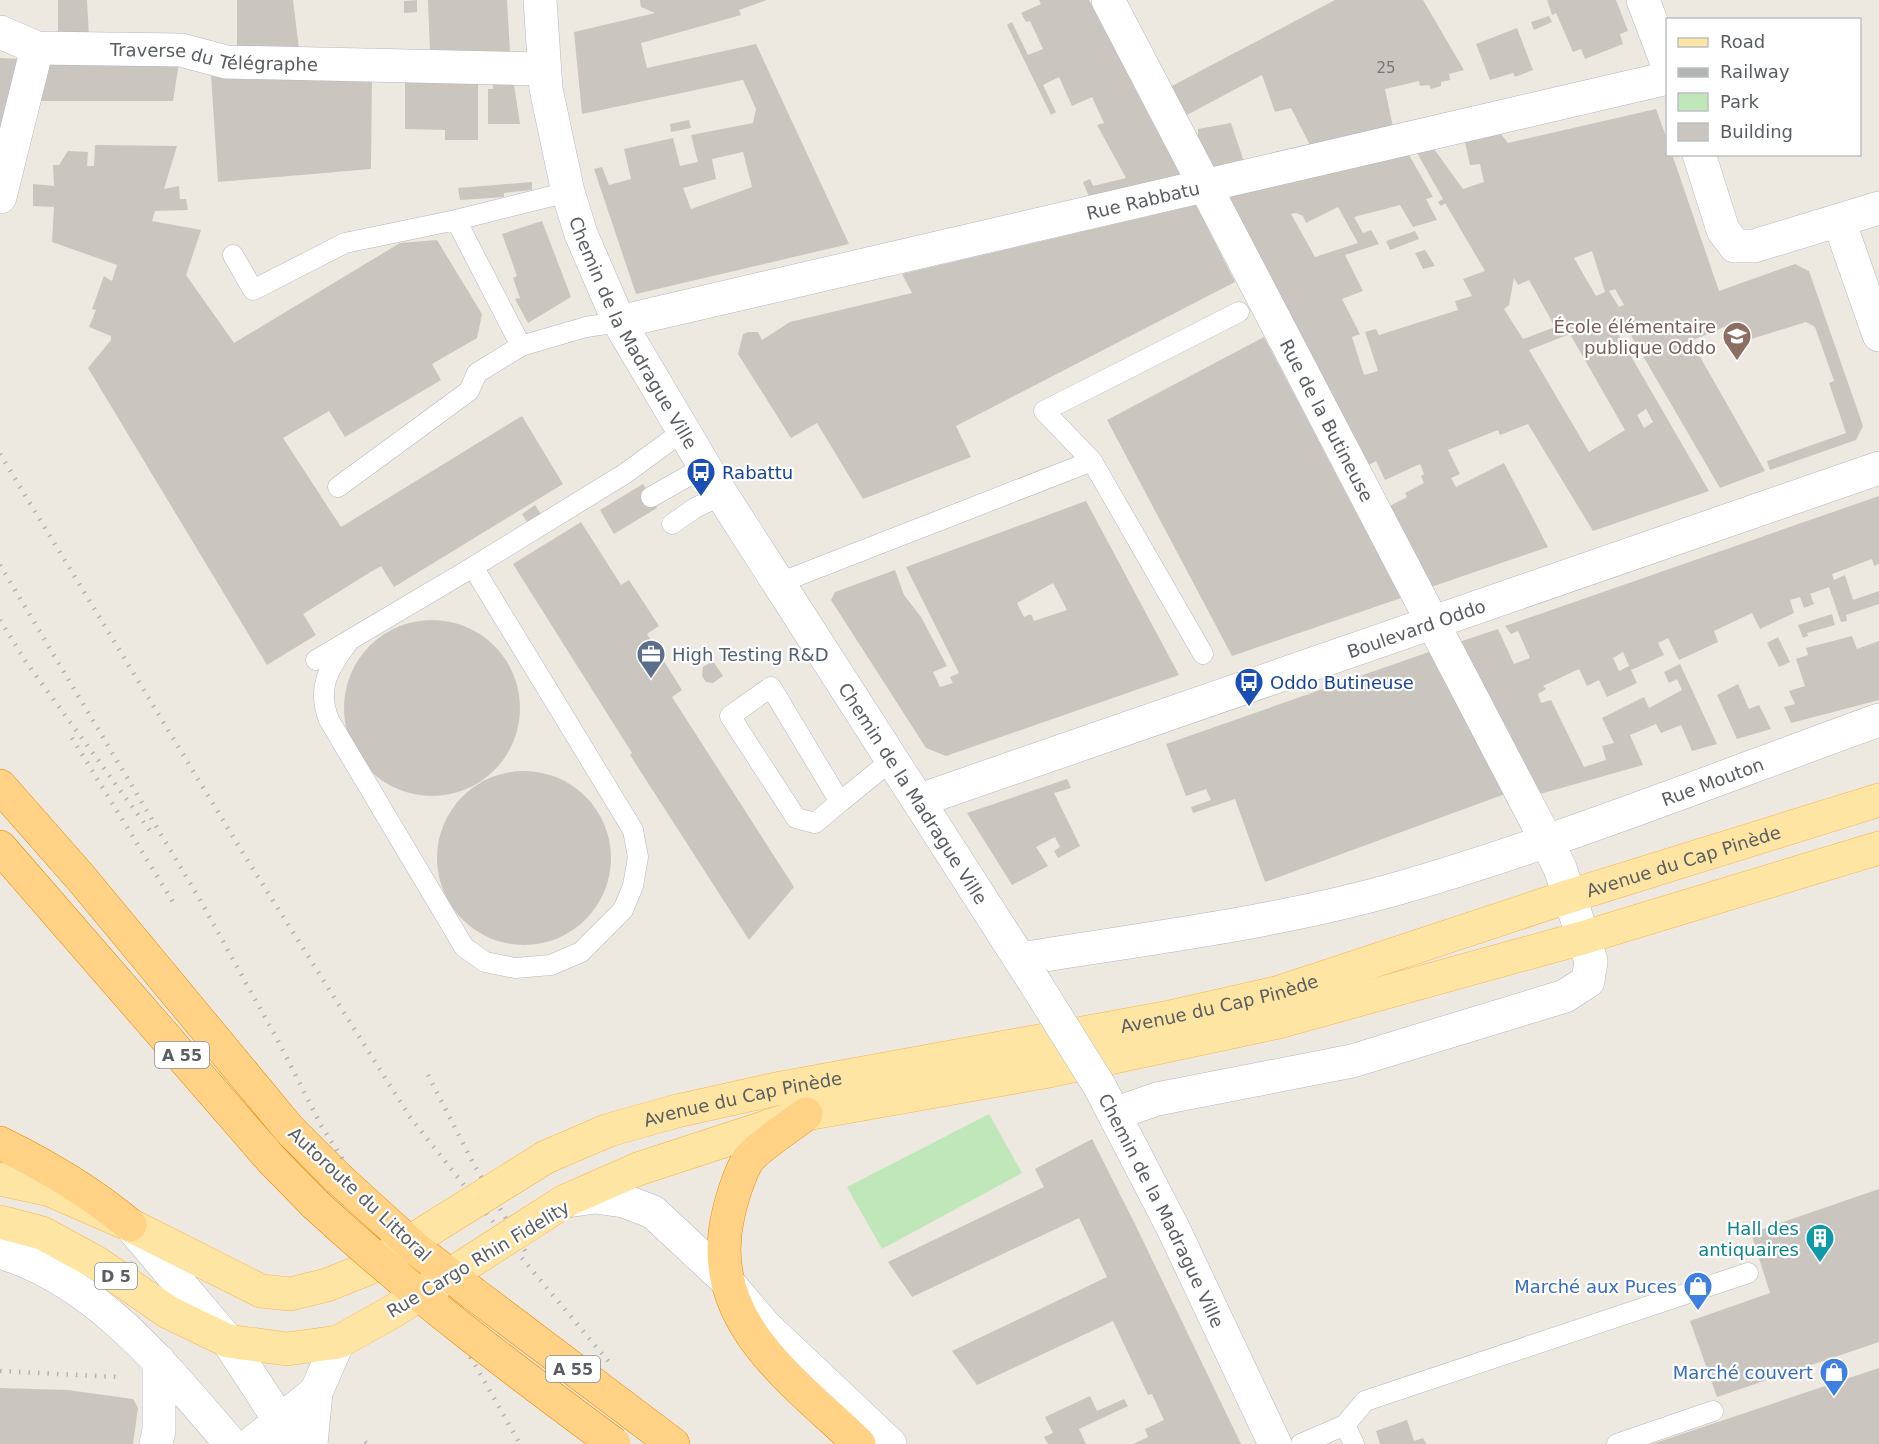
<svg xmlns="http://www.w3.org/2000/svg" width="1879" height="1444" viewBox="0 0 1879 1444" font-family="'DejaVu Sans',sans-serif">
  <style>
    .green { fill: #c0e7ba }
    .building { fill: #cac5bf; fill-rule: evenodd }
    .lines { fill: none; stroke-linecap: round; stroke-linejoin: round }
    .lane-casing { stroke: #b3b8bc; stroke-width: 21 }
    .street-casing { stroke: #b3b8bc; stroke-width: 34 }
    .secondary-casing { stroke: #b4b9be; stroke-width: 34 }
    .primary-casing { stroke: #fab54c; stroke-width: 34 }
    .highway-casing { stroke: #ed8700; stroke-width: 34 }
    .lane { stroke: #fff; stroke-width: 20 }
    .street { stroke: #fff; stroke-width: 33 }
    .secondary { stroke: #fff; stroke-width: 33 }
    .primary { stroke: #ffe5a3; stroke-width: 33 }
    .highway { stroke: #ffd285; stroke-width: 33 }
    .rail { stroke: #b2b3b3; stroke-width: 4.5; stroke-dasharray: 1.5 8; stroke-linecap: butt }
    .secondary-bridge-casing { stroke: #b4b9be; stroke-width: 34; stroke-linecap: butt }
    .primary-bridge-casing { stroke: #fab54c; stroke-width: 34; stroke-linecap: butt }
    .highway-bridge-casing { stroke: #ed8700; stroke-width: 34; stroke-linecap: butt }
    .secondary-bridge { stroke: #fff; stroke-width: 33 }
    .primary-bridge { stroke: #ffe5a3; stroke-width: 33 }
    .highway-bridge { stroke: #ffd285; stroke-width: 33 }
    .labels { text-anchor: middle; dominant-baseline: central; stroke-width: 4.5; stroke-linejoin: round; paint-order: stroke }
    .number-label { font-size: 15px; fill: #757879 }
    .shield { fill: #fff; stroke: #8b8e91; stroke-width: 1.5 }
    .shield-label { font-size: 16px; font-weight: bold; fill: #595e62 }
    .street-label { font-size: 18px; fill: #595e62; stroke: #fff }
    .education-label { font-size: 18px; fill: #785e54; stroke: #fff; text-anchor: end }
    .transit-label { font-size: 18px; fill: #164399; stroke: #fff; text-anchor: start }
    .service-label { font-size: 18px; fill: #4e5e75; stroke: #fff; text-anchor: start }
    .culture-label { font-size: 18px; fill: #0d838f; stroke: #fff; text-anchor: end }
    .shop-label { font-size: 18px; fill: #366cbe; stroke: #fff; text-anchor: end }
  </style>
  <rect width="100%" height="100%" fill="#ede9e0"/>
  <path class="green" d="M989,1114L1022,1173L882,1249L847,1187Z"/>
  <path class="building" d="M58,0H87L89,37H58Z
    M237,0H293L299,49H237Z
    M417,0V12L404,13V1Z
    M428,0H507L510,52L430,51Z
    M640,0H767L739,10L741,15L641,43L647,68L756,44L849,244L636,294L594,169L602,167L609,185L631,179L624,149L673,138L680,166L698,162L691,135L753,123L756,109L743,80L582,114L574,32L655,13L641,7ZM743,152L752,187L691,209L683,188L716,179L712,159Z
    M1039,0H1089L1182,178L1090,199L1083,182L1090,179L1093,186L1126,178L1097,125L1104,123L1092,97L1072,106L1059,77L1043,85L1056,112L1051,115L1007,25L1012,22L1028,55L1043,49L1030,21L1026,22L1021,13L1041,4Z
    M1335,0H1423L1464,70L1449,74L1450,80L1441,82V86L1431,89L1429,85L1420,86L1419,81L1385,89L1393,127L1311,147L1291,108L1275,112L1262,75L1185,116L1170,87Z
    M1547,0H1616L1628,31L1620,34L1623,44L1585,59L1581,49L1573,52L1556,13L1552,15Z
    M1549,16L1552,22L1534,30L1531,22Z
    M1517,28L1533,70L1515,77L1513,73L1490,80L1476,44Z
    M0,58L21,59L0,150Z
    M42,61L179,63L173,101H33Z
    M211,75L372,76L371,169L218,182Z
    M405,76L478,78V140H445V130L405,129Z
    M492,78H513L520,124H488V89H493Z
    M1656,109L1668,142V154H1672L1719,291L1795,264L1809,271L1863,426L1856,440L1770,470L1767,461L1846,433L1829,383L1834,381L1815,327L1806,322L1748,340L1746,334L1729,325L1691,341L1765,471L1720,488L1626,327L1617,332L1709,491L1593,531L1528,424L1500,435L1498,430L1448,450L1460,474L1451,478L1456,487L1504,463L1548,547L1431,587L1388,507L1407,497L1405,493L1424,483L1421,476L1424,474L1420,464L1385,480L1376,461L1367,466L1227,197L1409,155L1433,197L1426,199L1437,220L1413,227L1400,205L1354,217L1363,233L1371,230L1379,244L1345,255L1363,291L1342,299L1360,334L1352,337L1364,375L1378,371L1365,332L1376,329L1379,335L1458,310L1455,301L1472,296L1463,279L1485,271L1445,203L1441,206L1438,202L1443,199L1417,153L1434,149L1463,189L1484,182L1480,164L1470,165L1465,142L1501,134L1508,143ZM1338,207L1358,243L1315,257L1291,214L1296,213L1303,216L1306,223ZM1592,251L1605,292L1596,296L1574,258ZM1514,278L1518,285L1529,280L1555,327L1523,339L1504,309L1509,305ZM1615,289L1624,305L1619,307L1609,291ZM1570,334L1625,430L1589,452L1529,350ZM1646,409L1653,422L1644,428L1637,415Z
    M689,120L691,128L671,132L670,124Z
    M1231,123L1244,162L1212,170L1198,142V129Z
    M95,145L177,146L164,189L179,186L180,199H186L188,210L155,211L152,221L201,230L186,275L234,343L400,243L437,240L482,314L477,338L432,364L441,380L345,437L329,411L283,438L341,527L522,416L563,484L394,587L381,566L369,573L303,614L316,635L267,665L88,368L111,340V336L89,327L96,310L92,309L104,276L112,281L117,265L52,242L54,207L33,206V184L54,186L53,165H59L68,151L88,152L87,166H94Z
    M532,182V190L504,193V197L460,200L458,188Z
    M1196,205L1235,282L956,426L971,457L863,499L817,423L791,438L738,354L743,334L748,332H758L762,340L790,322L912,293L902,274Z
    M542,221L571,297L528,323L515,299L520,298L513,278L517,276L502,234Z
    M1415,231L1419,239L1390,250L1386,241Z
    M1425,250L1435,266L1423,269L1415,253Z
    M1264,337L1401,598L1232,656L1107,420Z
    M643,484L657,508L614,534L600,510Z
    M1879,496V564L1874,566L1872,559L1832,574L1834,580L1845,575L1853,600L1879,591V604L1846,615L1847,621L1841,622L1829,587L1810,594L1814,604L1804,608L1800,597L1790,600L1794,613L1760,629L1752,613L1714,631L1718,642L1679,660L1668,638L1658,643L1664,655L1631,670L1637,683L1607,697L1599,680L1587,686L1579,669L1543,686L1546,689L1538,694L1541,703L1551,700L1584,767L1606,760L1602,746L1614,743L1602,718L1644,697L1649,708L1682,690L1677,679L1669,683L1664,672L1680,664L1717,744L1692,751L1681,725L1661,733L1656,724L1630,735L1643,765L1540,794L1459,642L1498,629L1514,664L1530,658L1518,631L1511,634L1505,626ZM1623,652L1629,666L1619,671L1613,658Z
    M1086,501L1179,675L946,756L926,748L831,600L835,592L895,570L904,595L921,617L947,666L933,672L940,687L953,683L950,677L959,673L906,567ZM1053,583L1067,610L1034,621L1031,614L1024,617L1017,603Z
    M535,505L541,514L527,522L522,514Z
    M581,522L621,585L629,580L659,626L647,634L682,690L672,697L794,887L749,940L630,755L632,753L513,564Z
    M1832,614L1835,625L1807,633L1808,636L1803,638L1798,625Z
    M344 708a88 88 0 1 1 176 0a88 88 0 1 1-176 0Z
    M1852,636L1857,649L1879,641V700L1791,723L1784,707L1795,704L1789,691L1805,686L1796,659L1808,655L1806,648Z
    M1778,637L1790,662L1779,667L1767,643Z
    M1429,652L1505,794L1265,882L1235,799L1193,813L1191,807L1211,800L1206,789L1186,796L1166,744Z
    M713,661L723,676L713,683L706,682L702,676L703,667Z
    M1738,684L1749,709L1759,705L1771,729L1737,739L1717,695Z
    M437 858a87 87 0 1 1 174 0a87 87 0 1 1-174 0Z
    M1067,779L1071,788L1054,793L1080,846L1058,858L1054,851L1060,847L1055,837L1036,847L1048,866L1012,885L967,813Z
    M1092,1139L1134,1222L1241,1444H1133L1148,1437L1145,1429L1164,1420L1152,1394L1148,1395L1113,1321L977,1385L952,1351L1107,1277L1079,1218L912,1297L888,1262L1044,1187L1035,1169Z
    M1879,1189V1342L1717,1397L1690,1321L1770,1293L1751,1233Z
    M1879,1368V1444H1652Z
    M0,1388L68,1390L133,1399L138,1408L133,1444H0Z
    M1090,1396L1097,1411L1124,1399L1128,1406L1079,1429L1086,1444H1048L1044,1437L1053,1433L1045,1417Z
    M1407,1420L1414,1441L1423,1438L1426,1444H1380L1376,1431Z"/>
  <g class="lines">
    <g class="lane-casing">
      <path id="lane" d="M456,220L521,346
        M233,255L253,290L345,243L456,220L568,192
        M1092,461L1044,411L1239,312
        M338,487L469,391L477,373L521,346L586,327L619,322
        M651,497L704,467
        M672,524L695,508L722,495
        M779,583L1092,461L1203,654
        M349,641C329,668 316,687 329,720L464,947L485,962L515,968L551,965L581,952L623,910L633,886L638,857L633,830L473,567L626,473L683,431
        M316,660L473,567
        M840,802L815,823L796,818L730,716L771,687L840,802L893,759
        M1345,1425L1354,1444
        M1301,1444L1345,1425L1365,1401L1748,1273
        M1617,1444L1713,1411"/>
    </g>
    <g class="street-casing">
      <g id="street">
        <path id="s1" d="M1108,0L1546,840L1560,868L1591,961L1588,981L1565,996L1352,1061L1157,1099L1114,1114"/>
        <path d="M1643,0L1668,66"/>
        <path id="s2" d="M0,32L37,48L181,50L226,62L544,69"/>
        <path d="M1699,154L1723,230L1735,246H1754L1879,208"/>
        <path d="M0,197L37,48"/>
        <path d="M1839,221L1879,335"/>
        <path id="s3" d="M619,322L1668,78"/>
        <path id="s4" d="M920,800L1879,468"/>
        <path id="s5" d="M1020,959C1148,938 1278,923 1403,887C1564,840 1721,777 1879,720"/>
        <path d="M156,1444L159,1430V1361"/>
        <path d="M251,1444L316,1392"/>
      </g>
    </g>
    <g class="secondary-casing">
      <g id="secondary">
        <path id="s6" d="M540,0L546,89L568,192L581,234L619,322L715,484L1032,978"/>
        <path id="s7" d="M1100,1087L1173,1228L1275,1444"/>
        <path d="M567,1201L595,1197L624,1201L653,1212L726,1280L765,1326L890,1444"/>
        <path d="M130,1225L228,1341L295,1444"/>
        <path d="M0,1252C99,1282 166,1369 231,1444"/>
        <path d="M311,1444L316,1392L338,1342"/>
      </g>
    </g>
    <g class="primary-casing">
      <g id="primary">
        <path id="s8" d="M546,1157L609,1130L677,1111L776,1089L1165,1018L1280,992L1570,896L1879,800"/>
        <path d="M0,1179L50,1190L130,1225L261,1291L290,1294L327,1285L367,1269"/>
        <path d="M565,1201L638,1169L806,1114L1043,1072L1278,1022L1582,938L1879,848"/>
        <path d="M0,1222L42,1233L97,1263L168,1312L228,1341L287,1349L338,1342L392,1312"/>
      </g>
    </g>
    <g class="highway-casing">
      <path id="highway" d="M0,786L81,878L289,1129L338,1178
        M0,847L271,1159L315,1204
        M806,1114C791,1126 759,1146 748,1160C740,1172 731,1201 728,1216C704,1321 793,1380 859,1444
        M0,1143C47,1166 90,1191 130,1225
        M474,1294L673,1444"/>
    </g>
    <use href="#lane" class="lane"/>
    <use href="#street" class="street"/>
    <use href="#secondary" class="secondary"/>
    <use href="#primary" class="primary"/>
    <use href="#highway" class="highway"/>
    <path class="rail" d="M0,454L246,858L410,1117L521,1257L613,1367
      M0,565L199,898L277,1039L322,1127L474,1363L520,1444
      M0,620L26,662L153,835
      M72,738L173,902
      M428,1075L473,1163L527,1254
      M0,1371L118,1377
      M365,1442L368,1444"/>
    <g class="secondary-bridge-casing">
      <path id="secondary-bridge" d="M1032,978L1100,1087"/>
    </g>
    <g class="primary-bridge-casing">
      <path id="primary-bridge" d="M387,1256L546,1157
        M392,1312L565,1201"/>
    </g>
    <g class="highway-bridge-casing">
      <path id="highway-bridge" d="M338,1178L415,1248L474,1294
        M315,1204C409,1291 511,1368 614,1444"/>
    </g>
    <use href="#secondary-bridge" class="secondary-bridge"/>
    <use href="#primary-bridge" class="primary-bridge"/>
    <use href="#highway-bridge" class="highway-bridge"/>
  </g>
  <defs>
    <g id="school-pin" transform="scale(1.5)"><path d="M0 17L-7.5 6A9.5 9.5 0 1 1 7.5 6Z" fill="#8d6e63" stroke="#fff"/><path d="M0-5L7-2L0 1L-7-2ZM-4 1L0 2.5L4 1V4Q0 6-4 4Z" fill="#fff"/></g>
    <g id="bus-pin" transform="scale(1.5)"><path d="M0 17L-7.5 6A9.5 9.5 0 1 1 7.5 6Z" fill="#1a4fb4" stroke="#fff"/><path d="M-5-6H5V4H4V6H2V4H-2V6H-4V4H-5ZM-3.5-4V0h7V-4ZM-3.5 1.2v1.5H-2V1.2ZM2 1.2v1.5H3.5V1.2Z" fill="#fff"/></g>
    <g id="office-pin" transform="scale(1.5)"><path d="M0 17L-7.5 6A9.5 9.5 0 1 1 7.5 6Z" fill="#5c6f8a" stroke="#fff"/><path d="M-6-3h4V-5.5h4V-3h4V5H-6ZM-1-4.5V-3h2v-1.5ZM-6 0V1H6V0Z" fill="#fff"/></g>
    <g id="building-pin" transform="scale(1.5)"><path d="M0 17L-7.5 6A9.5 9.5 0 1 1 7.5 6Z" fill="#0f9aa8" stroke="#fff"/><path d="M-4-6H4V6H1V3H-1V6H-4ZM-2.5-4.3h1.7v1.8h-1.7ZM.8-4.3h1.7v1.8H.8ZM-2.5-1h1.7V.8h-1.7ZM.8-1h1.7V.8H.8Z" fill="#fff"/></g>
    <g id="shop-pin" transform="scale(1.5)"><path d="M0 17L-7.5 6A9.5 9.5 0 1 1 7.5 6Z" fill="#3f7fe0" stroke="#fff"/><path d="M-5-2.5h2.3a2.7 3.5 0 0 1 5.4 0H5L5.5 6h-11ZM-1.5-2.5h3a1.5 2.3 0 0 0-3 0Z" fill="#fff"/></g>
  </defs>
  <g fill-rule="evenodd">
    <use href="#school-pin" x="1737" y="336"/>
    <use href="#bus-pin" x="701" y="472"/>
    <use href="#office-pin" x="651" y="654"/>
    <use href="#bus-pin" x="1249" y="682"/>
    <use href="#building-pin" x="1820" y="1238"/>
    <use href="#shop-pin" x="1698" y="1286"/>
    <use href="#shop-pin" x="1834" y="1372"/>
  </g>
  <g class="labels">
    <g class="number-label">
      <text x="1386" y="68">25</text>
    </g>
    <g class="shield">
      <rect x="155" y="1042" width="54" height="26" rx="4.5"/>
      <rect x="95" y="1263" width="42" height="26" rx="4.5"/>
      <rect x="546" y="1356" width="54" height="26" rx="4.5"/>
    </g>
    <g class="shield-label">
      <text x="182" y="1055">A 55</text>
      <text x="116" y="1276">D 5</text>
      <text x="573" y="1369">A 55</text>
    </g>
    <g class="street-label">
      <text stroke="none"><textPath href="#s2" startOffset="218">Traverse du Télégraphe</textPath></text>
      <text stroke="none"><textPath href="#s3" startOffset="538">Rue Rabbatu</textPath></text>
      <text stroke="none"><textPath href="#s6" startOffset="350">Chemin de la Madrague Ville</textPath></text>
      <text stroke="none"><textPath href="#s1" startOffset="474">Rue de la Butineuse</textPath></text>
      <text stroke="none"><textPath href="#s4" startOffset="525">Boulevard Oddo</textPath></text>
      <text stroke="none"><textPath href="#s5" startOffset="717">Rue Mouton</textPath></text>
      <text stroke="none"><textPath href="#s6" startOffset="890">Chemin de la Madrague Ville</textPath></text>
      <text stroke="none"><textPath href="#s8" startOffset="1178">Avenue du Cap Pinède</textPath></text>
      <text stroke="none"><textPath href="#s8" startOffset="692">Avenue du Cap Pinède</textPath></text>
      <text stroke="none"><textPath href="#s8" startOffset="206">Avenue du Cap Pinède</textPath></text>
      <text transform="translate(360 1194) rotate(43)">Autoroute du Littoral</text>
      <text stroke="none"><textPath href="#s7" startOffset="138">Chemin de la Madrague Ville</textPath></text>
      <text transform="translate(478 1259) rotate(-31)">Rue Cargo Rhin Fidelity</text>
    </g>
    <g class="education-label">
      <text x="1716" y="326">École élémentaire<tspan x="1716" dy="21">publique Oddo</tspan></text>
    </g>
    <g class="transit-label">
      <text x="722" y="472">Rabattu</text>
      <text x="1270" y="682">Oddo Butineuse</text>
    </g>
    <g class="service-label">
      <text x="672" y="654">High Testing R&amp;D</text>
    </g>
    <g class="culture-label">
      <text x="1799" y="1228">Hall des<tspan x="1799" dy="21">antiquaires</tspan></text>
    </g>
    <g class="shop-label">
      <text x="1677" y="1286">Marché aux Puces</text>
      <text x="1813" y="1372">Marché couvert</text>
    </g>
  </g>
  <rect x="1666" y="18" width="195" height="138" fill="#ffffff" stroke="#bdbfc0" stroke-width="1.5"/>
  <rect x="1678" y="38" width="30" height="9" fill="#ffe5a3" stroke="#bdbfc0" stroke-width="1.5"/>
  <text x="1720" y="48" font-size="18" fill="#595e62">Road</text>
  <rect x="1678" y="68" width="30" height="9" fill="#b2b3b3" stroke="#bdbfc0" stroke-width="1.5"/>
  <text x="1720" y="78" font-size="18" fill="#595e62">Railway</text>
  <rect x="1678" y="93" width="30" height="18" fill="#c0e7ba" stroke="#bdbfc0" stroke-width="1.5"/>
  <text x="1720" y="108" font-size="18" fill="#595e62">Park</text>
  <rect x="1678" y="123" width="30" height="18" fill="#cac5bf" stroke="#bdbfc0" stroke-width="1.5"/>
  <text x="1720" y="138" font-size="18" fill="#595e62">Building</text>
</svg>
